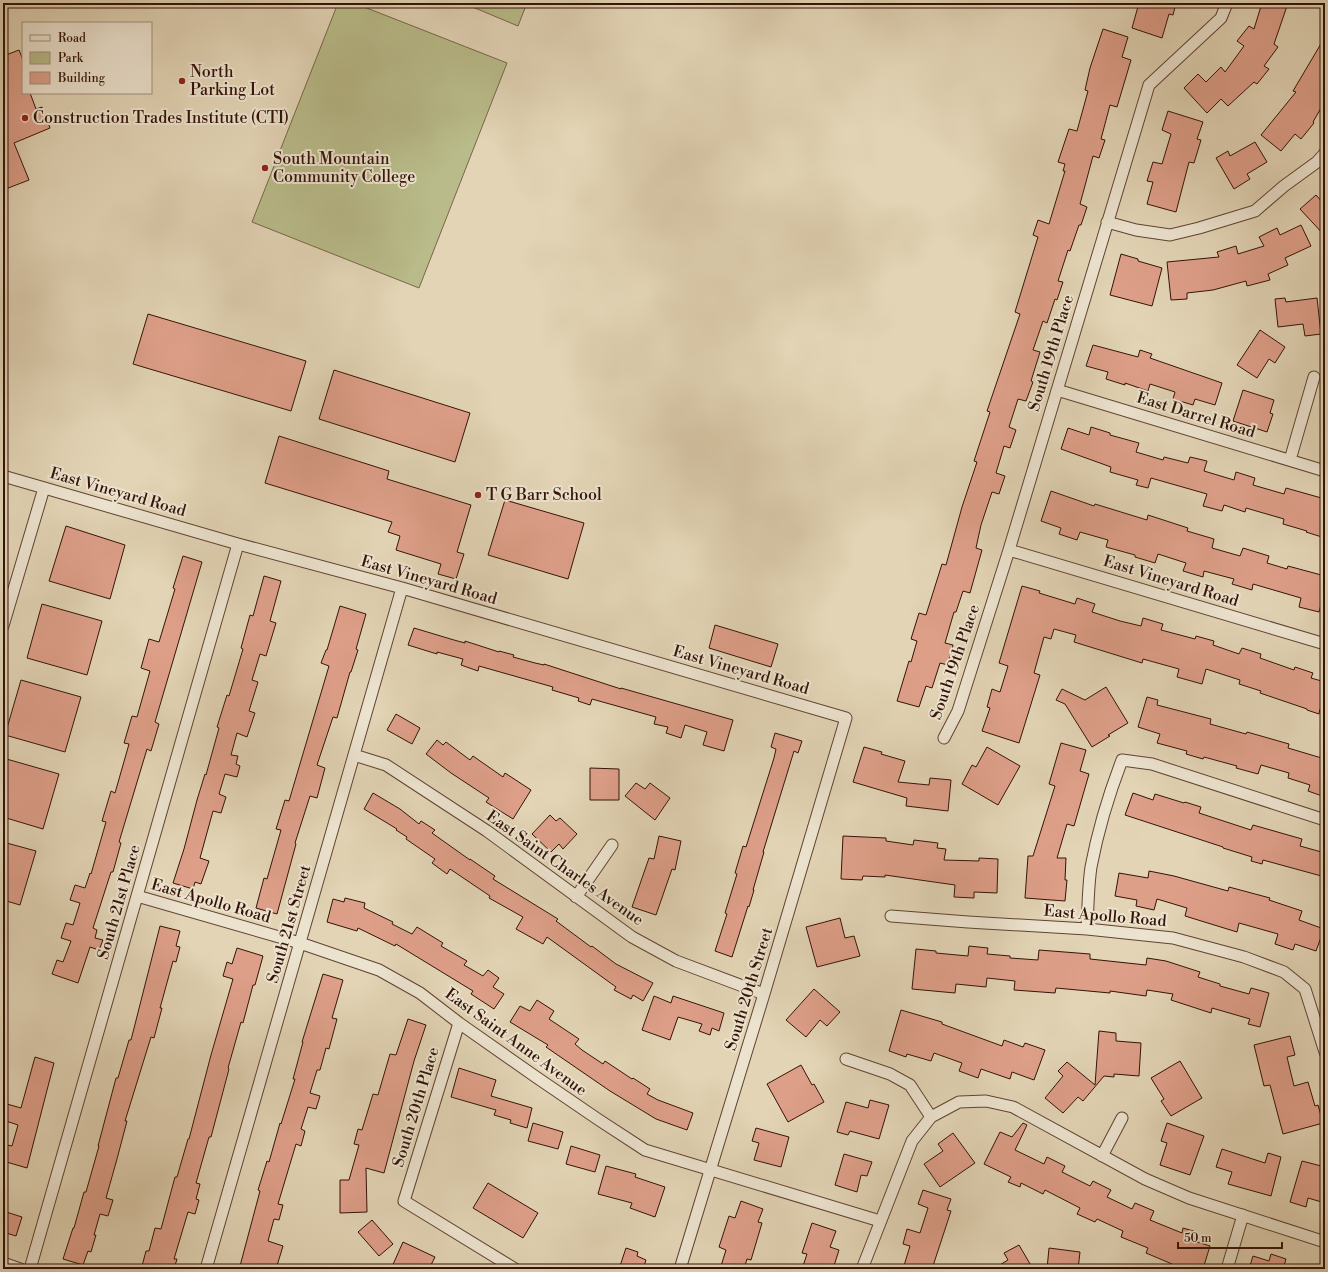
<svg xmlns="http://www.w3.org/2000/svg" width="1328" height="1272" viewBox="0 0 1328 1272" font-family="'Libre Bodoni',serif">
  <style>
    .green { fill: #b9bb8a; stroke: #766748 }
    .building { fill: #de9f89; stroke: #341307 }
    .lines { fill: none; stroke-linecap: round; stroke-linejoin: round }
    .minor-casing { stroke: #604332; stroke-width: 13 }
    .minor { stroke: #ece3cf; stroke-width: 11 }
    .poi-dot { fill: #8f2418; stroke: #ece3cf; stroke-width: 1.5 }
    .labels { text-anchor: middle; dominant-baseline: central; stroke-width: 4; stroke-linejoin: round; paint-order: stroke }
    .poi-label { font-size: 16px; fill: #341307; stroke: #ece3cf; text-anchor: start }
    .street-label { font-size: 16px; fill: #341307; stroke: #ece3cf }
  </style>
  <rect width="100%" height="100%" fill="#e2d4b5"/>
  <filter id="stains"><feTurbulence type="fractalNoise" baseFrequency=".005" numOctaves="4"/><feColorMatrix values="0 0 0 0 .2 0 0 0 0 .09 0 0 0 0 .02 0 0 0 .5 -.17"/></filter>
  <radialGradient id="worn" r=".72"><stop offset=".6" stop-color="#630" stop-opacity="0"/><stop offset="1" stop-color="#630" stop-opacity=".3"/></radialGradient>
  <path class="green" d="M338,3H354L507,63L419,288L252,222Z
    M463,3H527L518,26Z"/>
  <path class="building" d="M1139,3H1176L1173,15L1169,14L1162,38L1132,28Z
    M1262,3H1288L1274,44L1278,47L1264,66L1269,69L1257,84L1254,82L1228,106L1221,99L1207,113L1184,88L1198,74L1206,82L1221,67L1225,72L1244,46L1237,41L1249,26L1254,29Z
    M1103,29L1128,37L1122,57L1131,60L1117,107L1110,105L1101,139L1105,140L1099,158L1093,156L1080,204L1087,207L1081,225H1079L1070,251L1068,250L1058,281L1063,282L1057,300L1055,299L1047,323L1043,321L1033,350L1040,352L1031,381L1033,382L1026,401L1018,399L1009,427L1016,430L1010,448L1004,446L996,473L1005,476L999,494L992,492L981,525L976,548L982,550L970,593L963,591L956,612H954L945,643L953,645L948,665L940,663L932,688L926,686L919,707L897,701L909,661L911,662L917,641L911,639L919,613L926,615L942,564L946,565L962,507L977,462L974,461L990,412L987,411L1020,314L1015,312L1038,237L1033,235L1038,220L1049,224L1065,171H1063L1065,164L1058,162L1069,129L1077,131L1088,91L1085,90L1090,68Z
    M1325,37V101L1313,122L1314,123L1301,139L1295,134L1281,151L1261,135L1296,92L1293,91Z
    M19,50L23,60V93H30L36,109L42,107L50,128L14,143L29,180L3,190V62L8,60L6,55Z
    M1168,111L1203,122L1197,139L1201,140L1194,163L1189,162L1176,212L1147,204L1153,182L1147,181L1153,162L1162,164L1171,134L1162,130Z
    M1255,142L1267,162L1247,174L1250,179L1234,189L1216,158L1228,151L1230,156Z
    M1316,195L1325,205V236L1300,209Z
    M1301,225L1311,246L1285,258L1288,265L1268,274L1270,280L1247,286L1246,281L1213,290L1187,293V299L1171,300L1167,262L1219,257L1217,252L1236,246L1238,254L1264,246L1259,237L1277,228L1280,235Z
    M1121,254L1138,259V261L1162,268L1152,306L1110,295Z
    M1285,298L1286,302L1317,298L1321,334L1305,336L1303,324L1278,327L1275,299Z
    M148,314L306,361L291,411L133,364Z
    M1260,330L1285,347L1275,363L1269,359L1257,378L1237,365Z
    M1093,345L1138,357L1140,350L1152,354L1150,358L1222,383L1215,405L1195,399L1193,405L1173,399L1175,392L1150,384L1148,391L1125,383V385L1106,379L1108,372L1086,366Z
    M334,370L470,413L455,462L319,419Z
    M1243,390L1274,400L1270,413L1273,414L1267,432L1233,421Z
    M1091,427L1110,433V435L1139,443L1136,452L1163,460L1164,457L1188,463L1190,457L1207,461L1204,471L1234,480L1236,472L1255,478L1253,485L1284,494L1286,488L1325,499V538L1306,532L1307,531L1283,524L1284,519L1246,508L1245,512L1224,505L1222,511L1203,506L1207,494L1151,478L1148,488L1136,485L1138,480L1110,472L1111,467L1061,449L1068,428L1089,435Z
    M279,436L389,471L387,479L471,505L457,552L464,554L456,579L438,574L441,564L396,550L400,536L388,532L392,522L265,483Z
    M1051,491L1094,506L1095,504L1147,520L1148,515L1188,528L1187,531L1214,539L1212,548L1240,556L1243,548L1269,556L1267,563L1287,569L1288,566L1325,576V590L1319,612L1299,607L1301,598L1253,584L1252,590L1232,584L1234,579L1204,571L1203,577L1183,571L1186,563L1158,554L1155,563L1135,557V555L1106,547L1108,540L1080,532L1077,540L1059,534L1061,528L1041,521Z
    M505,500L584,523L568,579L488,555Z
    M66,526L125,545L110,599L49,581Z
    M183,556L202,562L155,722L159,724L151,751L147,749L119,842L121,843L113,872H111L93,928L97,930L95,938L103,940L99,950L90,947L78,983L52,974L57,960L63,962L71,941L61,938L66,923L73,925L80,903L70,900L75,885L85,888L90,873L91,874L106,822L102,821L111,791L115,793L129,744L124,743L132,716L137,717L150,671L141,668L149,639L159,642L175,589L173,588Z
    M264,576L281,581L270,621L276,623L266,656L260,654L252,680L258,682L249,711L255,713L247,737L237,733L231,755L238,756L236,764L240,766L237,777L225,774L219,794L226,797L221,813L213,811L200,858L209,861L201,884L195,882L193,889L173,883L184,849L197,800L205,774L206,775L219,728L217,727L227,695L229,696L243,649L241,648L250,615L253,616Z
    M1022,586L1040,591L1039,593L1075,604L1077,598L1095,604L1092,612L1120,621L1141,626L1143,618L1163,624L1161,630L1195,639L1196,636L1214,641L1213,645L1239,654L1242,648L1261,654L1260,658L1294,670L1295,667L1313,673L1311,678L1325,682V710L1320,709L1319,714L1307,710V709L1260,693L1261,691L1239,684L1240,680L1206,669L1202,684L1177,677L1179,669L1143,659L1142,663L1074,642L1076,635L1054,629L1051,639L1044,637L1034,673L1040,675L1019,743L982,731L990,708L987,707L992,689L1000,692L1008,666L999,663Z
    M42,604L102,621L87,675L27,658Z
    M340,606L366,614L356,649L358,650L351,672H350L337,718L333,717L317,765L325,768L317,798L310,796L295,843L296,844L277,914L256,908L264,878L267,879L281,830L276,829L285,800L289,801L329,666L321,663L326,650H327Z
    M715,625L778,644L771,667L709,648Z
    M414,628L454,640L465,643V641L499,652V651L514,655L513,657L535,663L544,665V664L621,689V688L733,720L724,751L703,745L707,732L685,725L681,738L666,733L668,727L654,724L656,717L592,699L590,705L578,701L579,698L552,690L553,687L479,666L478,671L461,665L463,659L437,652V654L408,645Z
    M21,680L81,697L65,752L5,735Z
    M1106,687L1128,723L1108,735L1110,736L1092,747L1065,704L1056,700L1062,689L1085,700Z
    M1147,697L1158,700L1157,705L1211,719L1210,724L1246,734L1247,732L1289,744L1288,748L1325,759V797L1308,791L1310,785L1288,778L1289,773L1261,765L1258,774L1236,768L1237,766L1204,757L1203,759L1186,754L1187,751L1157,743L1160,734L1138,727Z
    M396,714L420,728L412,744L387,730Z
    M775,733L802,741L798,753L794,751L763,852H764L753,890H754L749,907L748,906L732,957L715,951L727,914L725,913L737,874L735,873L743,846L746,847L774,758L776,749L771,747Z
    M437,740L443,745L446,742L470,760L473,756L503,777L505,773L531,790L513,819L486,802L489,798L451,773L426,754Z
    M1061,743L1086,750L1080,771L1089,774L1074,826L1067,824L1057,858H1066L1065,880H1067L1065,901L1025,898L1028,856H1033L1055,786L1049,784Z
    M864,747L882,752L881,754L905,761L898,782L929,785L930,778L951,780L948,811L906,806L907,798L853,782Z
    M987,747L1020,766L998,805L962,784L972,765L976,767Z
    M3,758L59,774L43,829L3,817Z
    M590,768L619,769V800H590Z
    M636,783L645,789L650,783L670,798L655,820L625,796Z
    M373,793L400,809L419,824L421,821L435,830L432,833L470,860V859L495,876L493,879L558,919L556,921L591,947L592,946L616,964L653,983L643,1001L633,995L631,999L614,990L616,987L547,937L543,944L516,929L523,917L489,898L490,896L450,869L447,874L432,863L435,859L406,839L407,837L396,830L397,829L364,809Z
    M1133,793L1153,800L1155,794L1184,803L1185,802L1201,807L1199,813L1251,830L1253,825L1302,839L1300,846L1325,853V877L1263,860L1262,864L1251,861L1252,857L1223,848V847L1125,815Z
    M550,815L556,821L560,818L577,834L563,849L559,844L551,852L532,834Z
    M659,836L681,841L675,870L672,869L656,915L632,907L649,858L654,859Z
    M843,836L886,838V841L913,845L914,840L938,843L937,848L946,849L944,860L979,861V858L998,859L997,893L974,892V898L954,897L955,885L885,875V877L863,876L862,880L841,879Z
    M3,842L36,851L20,905L3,900Z
    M1149,871L1174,876L1228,891L1229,887L1270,898L1269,900L1302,911L1299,920L1324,929L1316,951L1295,944L1293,950L1275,944L1278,934L1239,923L1237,932L1185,916L1187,908L1157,899L1154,910L1136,906L1137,900L1115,896L1119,873L1148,878Z
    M345,898L365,903L364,908L393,922L392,924L412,934L417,927L443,943L441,946L467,961L464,965L483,976L488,970L499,978L493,987L504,994L494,1009L471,994L473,991L396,944L395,946L358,928L357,931L327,922L333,899L344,902Z
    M840,918L845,938L854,936L860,956L817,967L806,927Z
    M160,926L180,931L176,946L180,947L176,962L173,961L160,1008H162L154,1038L151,1037L125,1121H127L117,1159L106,1198L113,1200L108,1216L100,1214L94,1235H96L91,1252L88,1251L83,1265L63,1259L73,1228H74L84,1192H86L99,1146H98L116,1078H118L129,1040H131Z
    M969,946L988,948L987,954L1010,956V958L1038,960L1039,950L1090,954V959L1146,965L1147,958L1166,961L1200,972L1198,977L1220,984V986L1249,994L1251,988L1269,993L1260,1027L1248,1024L1250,1019L1212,1008L1211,1013L1171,1000L1173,994L1147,990L1146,996L1110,991V993L1056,988L1055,993L1014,990L1015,981L987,978L986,987L956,984L955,993L912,989L916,949L936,951V953L968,956Z
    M237,948L263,956L255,985H253L243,1023L241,1022L228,1068L229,1069L211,1137H209L196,1183L200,1184L196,1199L199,1200L195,1214L188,1212L174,1259H177L174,1269H154L142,1266L146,1251H149L155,1228L161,1229L175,1177H177L188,1139H189L211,1055L233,979L223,976L227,962L232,964Z
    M323,974L343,980L332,1018L337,1019L329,1049L326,1048L320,1070H317L310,1093L320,1096L316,1109L308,1107L301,1129L305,1131L301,1146L296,1144L278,1204L283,1205L279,1220L274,1219L268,1241L283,1246L276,1269H250L240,1266L260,1191L258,1190L267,1161L269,1162L280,1123L281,1124L295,1079H293L303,1042H302Z
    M814,989L840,1012L827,1026L820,1020L806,1037L786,1020Z
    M654,996L671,1003L673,996L724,1013L719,1031L712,1028L710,1035L699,1031L702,1024L678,1017L670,1040L642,1030Z
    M537,1000L554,1011L549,1019L579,1039L575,1044L582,1050L603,1064L605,1061L632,1079L633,1078L650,1089L647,1094L658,1100L693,1113L687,1130L656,1119L610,1091L546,1047L548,1045L510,1022L520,1006L530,1011Z
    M901,1010L942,1022V1024L1002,1046L1004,1040L1023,1047L1025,1043L1045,1050L1034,1080L1012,1072L1010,1079L981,1069L978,1078L959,1071L962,1063L934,1053L931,1061L907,1054L906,1057L889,1051Z
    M408,1019L426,1025L414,1061L384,1173L366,1168L367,1212L340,1213V1180H349L359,1145L354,1144L358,1129L362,1130L373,1094L378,1095L390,1054L396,1055Z
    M1099,1031L1116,1033V1041L1141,1043L1139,1076L1114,1074V1077L1104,1076L1083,1101L1078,1097L1063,1113L1045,1098L1063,1076L1058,1071L1067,1062L1095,1085Z
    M1290,1036L1295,1055L1287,1057L1294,1086L1308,1082L1315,1106L1318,1105L1323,1123L1283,1134L1270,1085L1264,1086L1254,1045Z
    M35,1057L54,1063L27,1168L3,1161V1144L12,1146L18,1125L3,1120V1118L7,1104L21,1108Z
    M1180,1061L1202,1098L1171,1116L1161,1101L1164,1099L1151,1078Z
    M801,1065L812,1085L814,1084L824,1102L788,1122L767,1084Z
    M459,1068L496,1080L491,1096L532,1108L527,1128L510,1123L511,1120L494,1115L496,1110L451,1097Z
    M870,1100L889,1105L879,1139L850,1131L848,1135L837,1132L846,1102L868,1108Z
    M533,1123L563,1132L558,1149L528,1141Z
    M1023,1123L1027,1125L1015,1150L1044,1164L1047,1157L1065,1166L1062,1172L1090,1186L1093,1181L1111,1190L1107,1197L1132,1209L1135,1203L1154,1211L1150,1220L1182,1233L1183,1228L1197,1232L1194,1241L1210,1246L1203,1269H1170L1172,1264L1146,1253L1148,1248L1121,1237L1123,1231L1097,1219L1095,1222L1077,1214L1080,1208L1045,1190L1043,1194L1021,1183L1020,1187L1008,1182L1011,1177L984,1164L1000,1132L1012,1137Z
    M1167,1123L1204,1136L1190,1175L1160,1165L1167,1143L1161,1141Z
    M756,1128L789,1137L781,1167L754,1160L759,1143L752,1141Z
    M953,1133L975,1163L940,1187L924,1164L943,1151L938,1144Z
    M571,1146L600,1155L595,1172L566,1164Z
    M1222,1149L1265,1163L1268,1153L1281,1157L1271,1196L1228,1184L1232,1172L1216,1167Z
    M844,1154L872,1162L867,1176L861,1175L857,1192L835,1185Z
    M1302,1161L1325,1167V1203L1308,1198L1306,1207L1290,1202Z
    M606,1166L636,1174L635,1177L665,1187L655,1217L630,1208L632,1203L598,1194Z
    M488,1183L538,1213L523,1238L473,1208Z
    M923,1190L951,1199L947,1210L951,1211L932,1269H903L910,1246L903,1244L907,1229L920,1233L928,1208L918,1204Z
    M741,1201L763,1209L758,1222L762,1223L751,1260L747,1259L744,1269H730L721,1266L726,1250L719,1247L729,1216L735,1218Z
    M3,1211L22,1217L16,1236L3,1232Z
    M372,1220L393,1244L379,1256L358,1232Z
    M812,1223L836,1231L830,1247L839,1250L833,1269H802L807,1254L802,1253Z
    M403,1242L435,1257L429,1269H391Z
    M1019,1245L1033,1269H993L1008,1260L1004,1253Z
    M626,1248L638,1252L637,1256L646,1260L643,1269H619Z
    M1049,1248L1080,1252L1078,1269H1047Z
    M1271,1254L1286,1259L1284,1266L1287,1267V1269H1249L1253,1256L1269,1261Z"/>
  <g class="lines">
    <g class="minor-casing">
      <path id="minor" d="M1107,222L1136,230L1170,235L1199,228L1255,211L1284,186L1317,162L1325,153
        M1057,390L1325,471
        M1290,460L1314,377
        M3,476L238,544L402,588L846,718L764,994L680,1269
        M1009,550L1325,644
        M3,626L44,488
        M944,738L958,711L1009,550L1149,85L1221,18L1227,3
        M354,755L386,765L487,831L632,937L676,961L764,994
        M137,896L300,943L379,970L420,993L459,1023L536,1077L599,1120L645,1150L880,1221
        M576,897L612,845
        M891,916L968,922L1087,929L1173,938L1244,957L1284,972L1305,989L1325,1052
        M1087,929C1088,909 1088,887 1091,867C1098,830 1109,794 1122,760L1152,764L1325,820
        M459,1023L404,1201L515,1269
        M846,1059L890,1074L910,1085L931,1117
        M1102,1156L1122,1118
        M3,1263L20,1269
        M30,1269L238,544
        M206,1269L402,588
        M862,1269L912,1141L931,1117L959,1102L986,1101L1013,1107L1145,1179L1189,1198L1325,1242
        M1227,1269L1243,1215"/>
    </g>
    <use href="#minor" class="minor"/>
  </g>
  <g class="poi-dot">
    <circle cx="182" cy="81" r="4"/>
    <circle cx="25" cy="118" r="4"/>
    <circle cx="265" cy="168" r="4"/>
    <circle cx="478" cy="495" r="4"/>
  </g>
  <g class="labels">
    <g class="poi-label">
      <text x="190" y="72">North<tspan x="190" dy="18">Parking Lot</tspan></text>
      <text x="33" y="118">Construction Trades Institute (CTI)</text>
      <text x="273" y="159">South Mountain<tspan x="273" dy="18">Community College</tspan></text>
      <text x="486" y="495">T G Barr School</text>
    </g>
    <g class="street-label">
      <text transform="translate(1051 353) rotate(-73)">South 19th Place</text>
      <text transform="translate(1196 415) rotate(17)">East Darrel Road</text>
      <text transform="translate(118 492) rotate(16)">East Vineyard Road</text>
      <text transform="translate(429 580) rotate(16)">East Vineyard Road</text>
      <text transform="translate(1171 581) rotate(17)">East Vineyard Road</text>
      <text transform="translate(955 662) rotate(-71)">South 19th Place</text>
      <text transform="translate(741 670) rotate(16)">East Vineyard Road</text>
      <text transform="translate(565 868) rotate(35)">East Saint Charles Avenue</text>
      <text transform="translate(211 901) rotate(16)">East Apollo Road</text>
      <text transform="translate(119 902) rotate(-74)">South 21st Place</text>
      <text transform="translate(1105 916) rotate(5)">East Apollo Road</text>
      <text transform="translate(289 924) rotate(-74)">South 21st Street</text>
      <text transform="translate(749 989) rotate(-73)">South 20th Street</text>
      <text transform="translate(516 1042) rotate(36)">East Saint Anne Avenue</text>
      <text transform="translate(416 1107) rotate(-73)">South 20th Place</text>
    </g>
  </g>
  <rect width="1328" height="1272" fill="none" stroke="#e2d4b5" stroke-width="16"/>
  <rect x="4" y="4" width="1320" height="1264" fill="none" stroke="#341307" stroke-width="2"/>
  <rect x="8" y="8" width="1312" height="1256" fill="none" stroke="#341307"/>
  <rect x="22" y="22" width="130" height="72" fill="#ece3cf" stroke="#a2907f"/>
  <rect x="30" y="35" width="20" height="6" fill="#ece3cf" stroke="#a2907f"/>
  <text x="58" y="42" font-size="12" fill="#341307">Road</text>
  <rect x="30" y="52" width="20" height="12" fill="#b9bb8a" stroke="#a2907f"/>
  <text x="58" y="62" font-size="12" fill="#341307">Park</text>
  <rect x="30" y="72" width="20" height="12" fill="#de9f89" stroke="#a2907f"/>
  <text x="58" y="82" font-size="12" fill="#341307">Building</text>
  <path d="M1178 1242v6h104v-6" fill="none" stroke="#341307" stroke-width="2"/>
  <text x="1184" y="1242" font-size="12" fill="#341307" stroke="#ece3cf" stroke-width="3" paint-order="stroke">50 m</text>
  <rect width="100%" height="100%" filter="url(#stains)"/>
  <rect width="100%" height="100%" fill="url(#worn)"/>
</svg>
